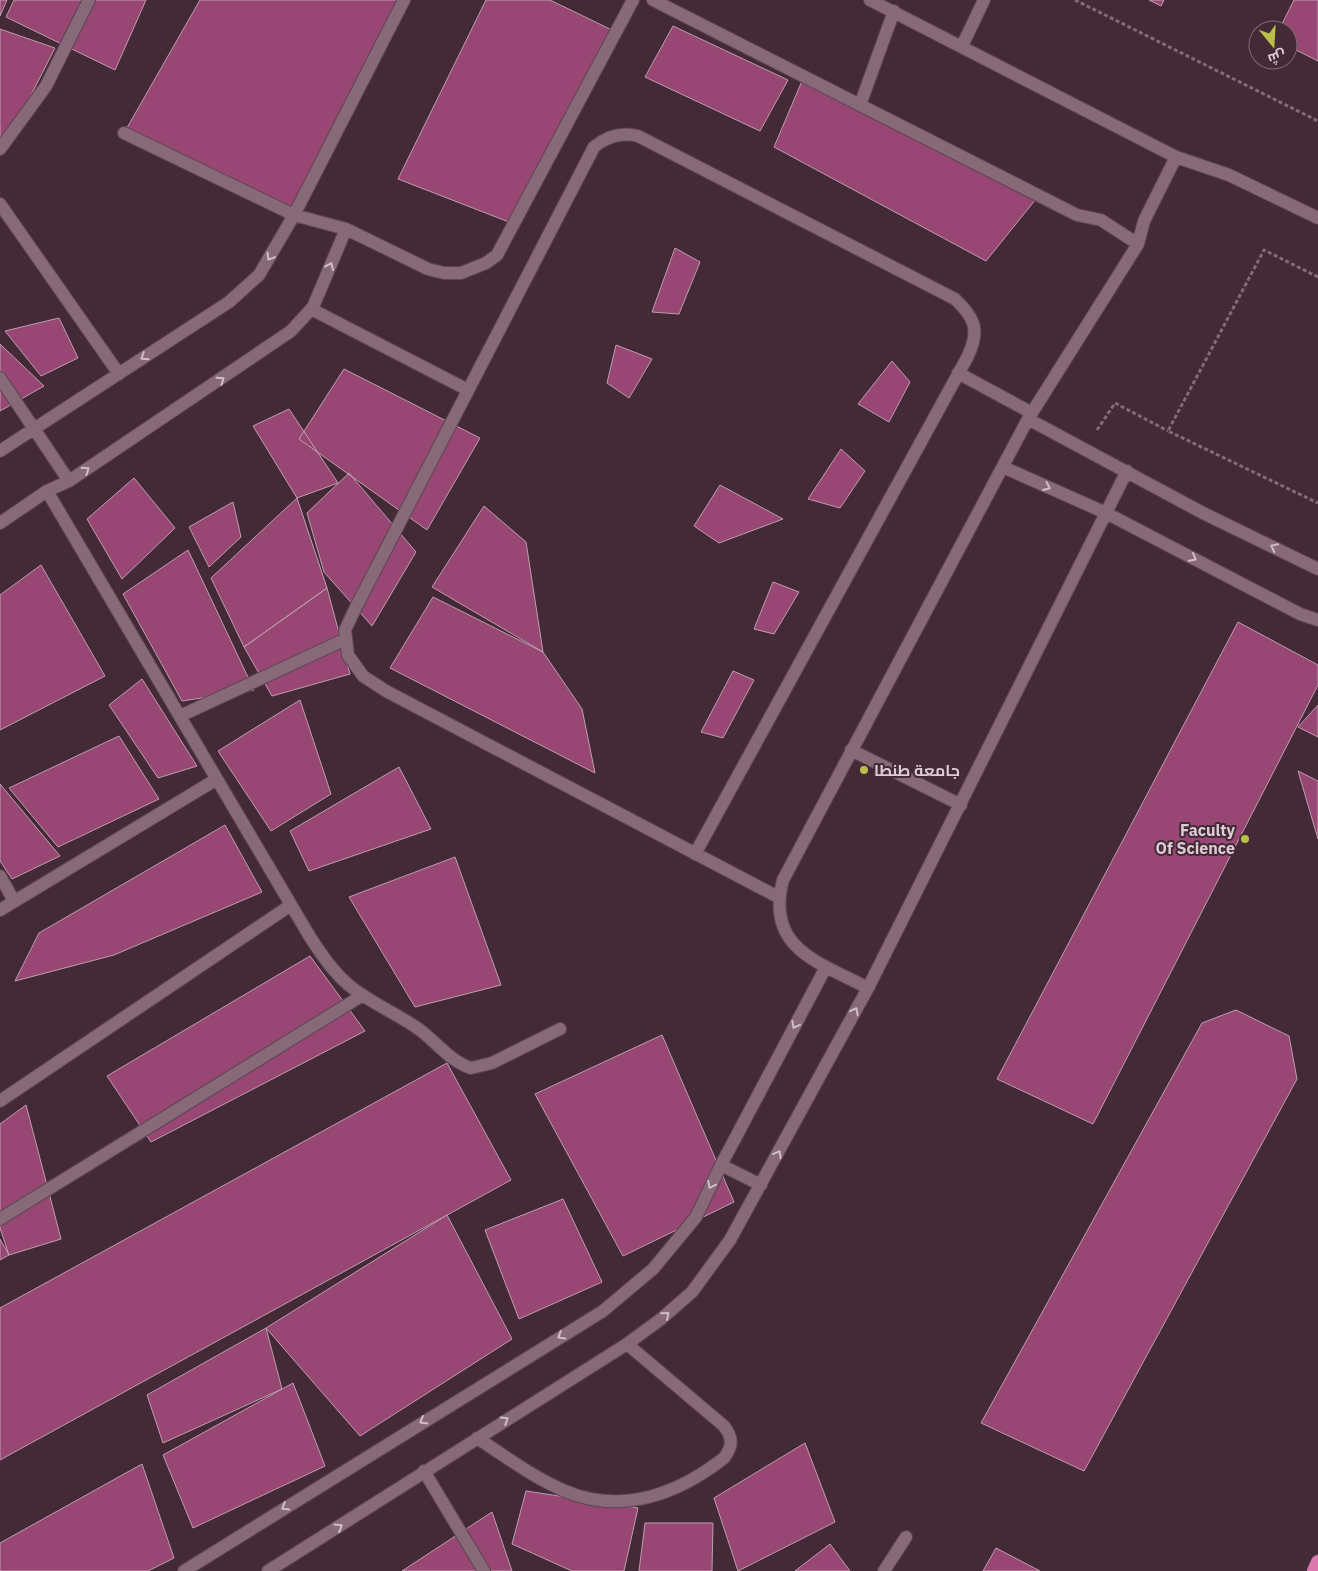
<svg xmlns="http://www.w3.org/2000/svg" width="1318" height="1571" viewBox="0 0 1318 1571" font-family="'IBM Plex Sans',Cairo,sans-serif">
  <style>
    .building { fill: #984674; stroke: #be9ead }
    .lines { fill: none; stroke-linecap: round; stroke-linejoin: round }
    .service-casing { stroke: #5b4652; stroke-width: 14 }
    .trunk-casing { stroke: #5b4652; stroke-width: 15 }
    .path { stroke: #826b76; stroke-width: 3; stroke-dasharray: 4 2.5; stroke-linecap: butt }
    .service { stroke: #876978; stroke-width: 12 }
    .trunk { stroke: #dc7ab0; stroke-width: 14 }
    .oneway { stroke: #d0bdc6 }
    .poi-dot { fill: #bbc045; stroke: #442a37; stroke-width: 2 }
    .labels { text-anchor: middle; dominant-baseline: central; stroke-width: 4; stroke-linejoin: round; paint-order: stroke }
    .poi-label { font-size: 16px; font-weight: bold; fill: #ddccd4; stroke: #442a37; text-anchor: start }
  </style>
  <rect width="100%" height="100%" fill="#442a37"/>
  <path class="building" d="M0,0H7L0,16Z
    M14,0H146L115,70L6,17Z
    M200,0H404L294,215L124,133Z
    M486,0H550L616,32L514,224L398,179Z
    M1149,0H1164L1161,6Z
    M1294,0H1318V61L1288,46V30H1279Z
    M673,26L788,80L760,131L645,77Z
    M0,29L55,48L0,156Z
    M802,81L1036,199L986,261L774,147Z
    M675,248L700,262L679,314L652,312Z
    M59,318L78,358L41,376L5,331Z
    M0,344L44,386L0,411Z
    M616,345L652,359L629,398L607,383Z
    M892,361L910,382L889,422L858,404Z
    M344,369L480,438L427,530L299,439Z
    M289,409L338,483L297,498L253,426Z
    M841,449L865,471L840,508L808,499Z
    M349,473L416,552L372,626L324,572L307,513Z
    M134,478L175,528L122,579L87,519Z
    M720,485L783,519L719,543L694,526Z
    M297,498L327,588L244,647L211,578Z
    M233,502L241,537L209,567L189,527Z
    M484,506L526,542L543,652L432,587Z
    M188,550L254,690L182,701L123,594Z
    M41,565L105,676L0,730V595Z
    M773,582L799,592L774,634L754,629Z
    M327,588L350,674L272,696L244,647Z
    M433,597L543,652L582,709L595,773L390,668Z
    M1238,622L1318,665V685L1093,1124L997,1079Z
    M733,671L754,680L723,738L701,732Z
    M142,679L197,766L158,778L109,705Z
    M300,700L331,794L271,831L218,751Z
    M1318,705V737L1298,727Z
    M119,736L159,799L58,847L9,788Z
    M399,767L431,829L309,871L290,831Z
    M1298,771L1318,781V839Z
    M0,784L60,856L12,879L0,861Z
    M225,825L262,892L114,955L15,981L39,933Z
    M455,857L501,985L415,1007L349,897Z
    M310,956L365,1031L151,1142L107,1076Z
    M1236,1010L1289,1036L1297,1079L1084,1471L981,1423L1202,1023Z
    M662,1035L734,1202L623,1256L535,1094Z
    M447,1063L511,1180L0,1460V1308Z
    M26,1105L61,1239L9,1255L0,1228V1124Z
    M563,1199L602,1282L519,1319L485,1230Z
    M447,1215L512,1339L360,1436L266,1328Z
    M0,1239L9,1255L0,1260Z
    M266,1328L282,1389L163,1443L147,1395Z
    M293,1383L325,1466L193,1528L163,1455Z
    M805,1443L835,1522L738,1571L714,1498Z
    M142,1464L174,1558L148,1571H0V1543Z
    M526,1491L638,1508L624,1571H572L512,1544Z
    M492,1512L512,1571H402Z
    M645,1523H713L712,1571H639Z
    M830,1544L850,1571H795Z
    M996,1548L1040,1571H983Z"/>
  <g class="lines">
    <g class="service-casing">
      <path id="service" d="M653,0L1077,215L1101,220L1138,244
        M870,0L1176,157L1229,175L1318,218
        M962,46L984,0
        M860,105L894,11
        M124,133L294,215L346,229L428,269L444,273H461L486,263L497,255L633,0
        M0,149L46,86L89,0
        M0,204L119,374
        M311,309L468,390
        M958,373L1032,413
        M0,378L69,481
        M1028,419L1203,513L1318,569
        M0,451L229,302L259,275L294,215L404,0
        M1003,467L1106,513L1300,614L1318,620
        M47,491L310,937C325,960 340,982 364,996C382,1008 402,1017 420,1030C436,1042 451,1062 471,1068L492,1063L560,1029
        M0,523L47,491L69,481L291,331L313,307L346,229
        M180,716L346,639
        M851,750L961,805
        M695,854L968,356C980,330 975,318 955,299L638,136C622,132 607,136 594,147L356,607L345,630L348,655L363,676L386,691L778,897
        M0,876L14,901
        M0,910L217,779
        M868,988C818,962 765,948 783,880L1028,419L1138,244L1144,221L1176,157
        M0,1101L291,905
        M721,1165L761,1185
        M0,1219L363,995
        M477,1438C505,1456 534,1478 565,1491C622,1515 678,1494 724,1458C733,1446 733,1438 724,1426L627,1344
        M424,1471L484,1571
        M184,1571L603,1311L653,1269L696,1217L721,1165L826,967
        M268,1571L627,1344L661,1319L692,1292L730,1240L868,988L1127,471
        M884,1571L906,1537"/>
    </g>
    <g class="trunk-casing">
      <path id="trunk" d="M1314,1571L1318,1562"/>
    </g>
    <path class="path" d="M1075,0L1318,121
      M1318,277L1264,250L1168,431L1318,503
      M1097,430L1115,403L1168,431"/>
    <use href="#service" class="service"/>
    <use href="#trunk" class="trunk"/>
  </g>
  <defs><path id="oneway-chevron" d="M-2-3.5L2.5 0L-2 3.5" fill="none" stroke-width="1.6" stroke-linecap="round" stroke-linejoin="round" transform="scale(1.25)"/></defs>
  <g class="oneway">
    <use href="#oneway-chevron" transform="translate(270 257) rotate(121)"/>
    <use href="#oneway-chevron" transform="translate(330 266) rotate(-67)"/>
    <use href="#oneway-chevron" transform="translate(144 357) rotate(147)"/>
    <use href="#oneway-chevron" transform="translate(221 380) rotate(-34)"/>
    <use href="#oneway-chevron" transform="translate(86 470) rotate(-34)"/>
    <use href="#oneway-chevron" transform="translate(1047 487) rotate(24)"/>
    <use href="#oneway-chevron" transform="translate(1274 547) rotate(-154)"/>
    <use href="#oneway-chevron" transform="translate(1193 558) rotate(28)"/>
    <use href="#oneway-chevron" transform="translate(855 1011) rotate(-62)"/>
    <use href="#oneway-chevron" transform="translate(795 1025) rotate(118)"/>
    <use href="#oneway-chevron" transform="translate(778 1154) rotate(-62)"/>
    <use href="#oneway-chevron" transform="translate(711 1185) rotate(116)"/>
    <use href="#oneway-chevron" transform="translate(666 1315) rotate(-41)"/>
    <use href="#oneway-chevron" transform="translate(561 1336) rotate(149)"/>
    <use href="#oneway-chevron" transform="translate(505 1420) rotate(-32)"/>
    <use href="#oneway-chevron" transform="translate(423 1421) rotate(149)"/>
    <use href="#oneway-chevron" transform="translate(285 1507) rotate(148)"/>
    <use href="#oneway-chevron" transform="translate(339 1527) rotate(-32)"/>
  </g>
  <g class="poi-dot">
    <circle cx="864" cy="770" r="5"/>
    <circle cx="1245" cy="839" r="5"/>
  </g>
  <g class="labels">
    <g class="poi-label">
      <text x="874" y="770">جامعة طنطا</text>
      <text x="1235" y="830" text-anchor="end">Faculty<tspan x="1235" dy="18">Of Science</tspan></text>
    </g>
  </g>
  <g transform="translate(1273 45) rotate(162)"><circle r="24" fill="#442a37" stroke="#816b76"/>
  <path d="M0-4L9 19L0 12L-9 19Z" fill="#bbc045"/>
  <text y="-8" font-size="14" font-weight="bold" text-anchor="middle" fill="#ddccd4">ش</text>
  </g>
</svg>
